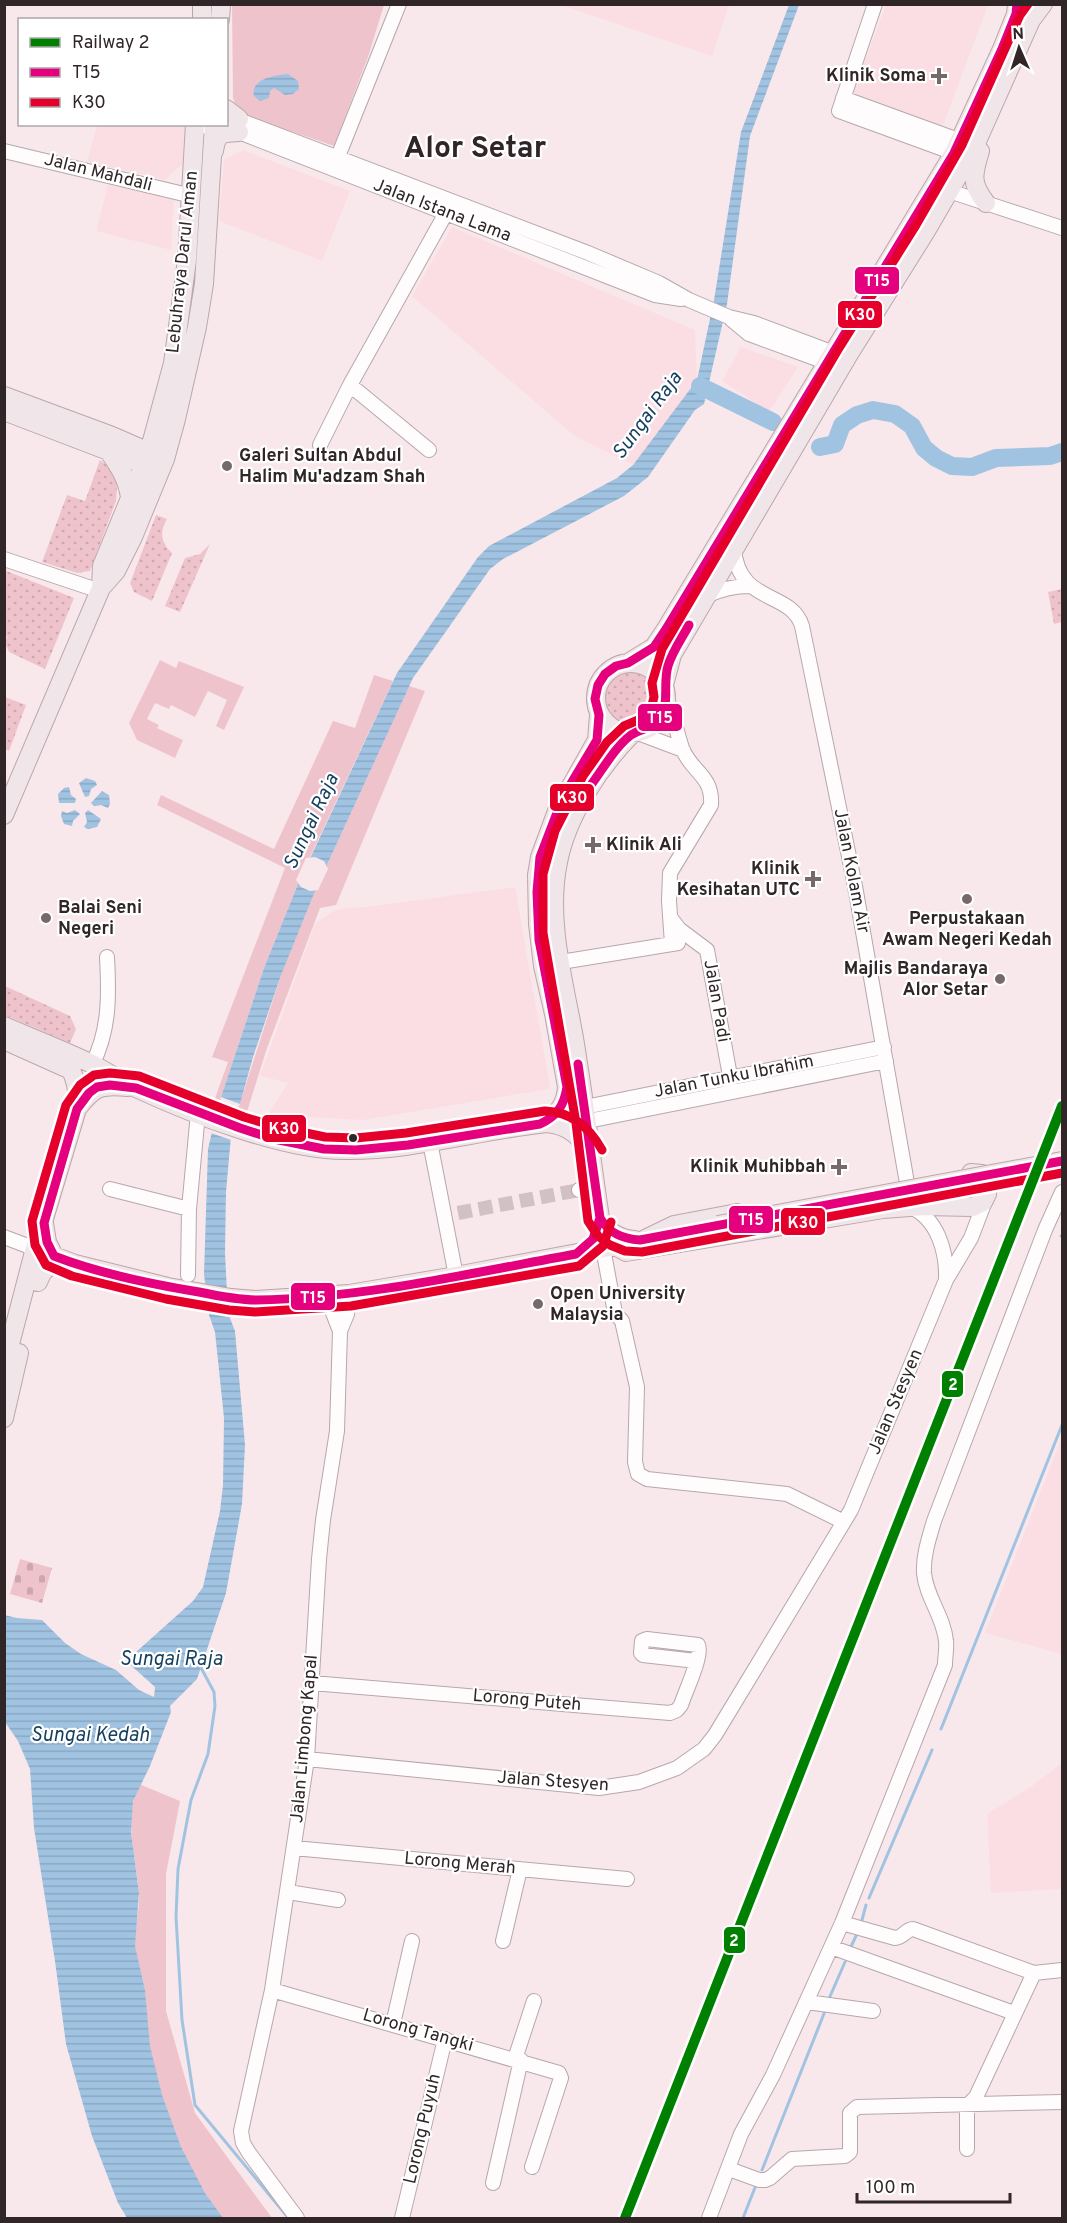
<svg xmlns="http://www.w3.org/2000/svg" width="1067" height="2223" viewBox="0 0 1067 2223" font-family="Overpass,sans-serif">
  <style>
    .built { fill: #fbdee3 }
    .grass { fill: url(#grass-dots) }
    .cemetery { fill: url(#cemetery-stones) }
    .green { fill: #efc3cc; fill-rule: evenodd }
    .water { fill: url(#water-rules) }
    .pier { fill: #f9e8eb }
    .lines { fill: none; stroke-linecap: round; stroke-linejoin: round }
    .stream { stroke: #a1c3e2; stroke-width: 3 }
    .river { stroke: #a1c3e2; stroke-width: 18 }
    .minor-tunnel { stroke: #d1c1c4; stroke-width: 14; stroke-dasharray: 14 7; stroke-linecap: butt }
    .minor-casing { stroke: #b5a8ab; stroke-width: 16 }
    .major-casing { stroke: #bba7ab; stroke-width: 20 }
    .minor { stroke: #fefcfc; stroke-width: 14 }
    .major { stroke: #f0e6e9; stroke-width: 18 }
    .major-bridge-casing { stroke: #bba7ab; stroke-width: 20; stroke-linecap: butt }
    .major-bridge { stroke: #f0e6e9; stroke-width: 18 }
    .bus-1-casing { stroke: #fff; stroke-width: 14 }
    .bus-2-casing { stroke: #fff; stroke-width: 14 }
    .bus-1 { stroke: #e5007d; stroke-width: 9 }
    .bus-2 { stroke: #e4002b; stroke-width: 9 }
    .rail-1-casing { stroke: #fff; stroke-width: 15 }
    .rail-1 { stroke: #008000; stroke-width: 10 }
    .poi-dot { fill: #76696c; stroke: #fff; stroke-width: 2 }
    .bus-dot { fill: #302527; stroke: #fff; stroke-width: 2 }
    .labels { text-anchor: middle; dominant-baseline: central; stroke-width: 4.5; stroke-linejoin: round; paint-order: stroke }
    .poi-label { font-size: 18px; font-weight: bold; fill: #302527; stroke: #fff; text-anchor: end }
    .street-label { font-size: 18px; fill: #302527; stroke: #fff }
    .water-label { font-size: 20px; font-style: italic; fill: #143f5d; stroke: #fff }
    .town-label { font-size: 30px; font-weight: bold; fill: #302527; stroke: #fff }
    .line-badge { stroke: #fff; stroke-width: 2 }
    .badge-label { font-size: 16px; text-anchor: middle; font-weight: bold; fill: #fff }
  </style>
  <defs>
    <pattern id="grass-dots" width="8" height="8" patternUnits="userSpaceOnUse" patternTransform="scale(1.5)"><rect width="8" height="8" fill="#efc3cc"/><path d="M2 2h.1M6 6h.1" fill="none" stroke="#cda7af" stroke-width="1.8" stroke-linecap="round"/></pattern>
    <pattern id="cemetery-stones" width="16" height="16" patternUnits="userSpaceOnUse" patternTransform="scale(1.5)"><rect width="16" height="16" fill="#efc3cc"/><path d="M2 7V4a2 2 0 0 1 4 0v3zM10 15v-3a2 2 0 0 1 4 0v3z" fill="#cda7af"/></pattern>
    <pattern id="water-rules" width="6" height="5" patternUnits="userSpaceOnUse" patternTransform="scale(1.5)"><rect width="6" height="5" fill="#a1c3e2"/><path d="M0 2.5h6" fill="none" stroke="#8ba7c2"/></pattern>
  </defs>
  <rect width="100%" height="100%" fill="#f9e8eb"/>
  <path class="built" d="M561,5H729L712,56Z
    M886,5H988L941,131L851,98Z
    M97,125H189L184,163L165,180L87,162Z
    M243,150L350,191L322,261L219,221L224,160Z
    M108,185L174,198L171,250L96,231Z
    M452,227L695,330L697,380L633,465L575,436L412,296Z
    M741,347L798,367L769,412L722,381Z
    M515,887L550,1087L549,1089L363,1120L268,1115L288,1083L260,1076L315,924L333,911L345,908L365,907Z
    M1062,1437V1654L985,1633Z
    M1062,1763V1889L991,1893L987,1814L1032,1786Z"/>
  <path class="grass" d="M100,460C118,473 118,478 116,501L90,571L77,573L42,562L67,495L85,501Z
    M156,515L167,519C159,532 161,543 172,553L152,601L134,592L130,583Z
    M210,544L180,612L165,606L185,558L200,554Z
    M4,570L74,598L45,669L9,652L5,643L7,637L4,632Z
    M1062,589V622L1054,624L1048,592Z
    M601 698a30 30 0 1 1 60 0a30 30 0 1 1-60 0Z
    M5,697L26,705L9,751L5,749Z
    M5,986L70,1016L76,1029L70,1043L5,1015Z"/>
  <path class="cemetery" d="M20,1559L52,1568L42,1603L10,1594Z"/>
  <path class="green" d="M232,5H384L368,57L334,146L246,116L236,107L233,98Z
    M160,660L176,668L179,661L244,687L224,730L216,726L227,700L208,691L195,717L171,705L169,709L155,703L147,719L159,725L157,728L183,740L175,758L137,740L129,723Z
    M374,675L393,681L310,857L327,865L409,686L425,691L336,905L320,908L267,1048L246,1115L213,1104L228,1062L212,1057L285,868L157,805L161,795L274,849L333,721L355,728ZM298,884L281,975L240,1103L221,1097L264,968Z
    M139,1784L180,1801L166,1874V2011L195,2113L272,2218H223C182,2168 153,2089 147,2024C146,2014 146,2003 145,1992C143,1977 137,1963 135,1947C134,1929 140,1911 139,1893C136,1857 123,1818 139,1784Z"/>
  <path class="water" d="M789,5H799L750,136L727,304L704,404L695,410L648,477L624,496L503,559L490,569L413,678L315,891L281,975L253,1057L231,1136L226,1192L225,1253L228,1313L235,1331L245,1445L242,1504L226,1593L197,1679L170,1706L171,1712L150,1766L133,1801L131,1832L139,1893L135,1946L145,1990L150,2046L162,2095L181,2147L205,2193L223,2218H127L118,2203L92,2136L66,2044L55,1961L34,1828L30,1769L18,1741L5,1722L4,1615L17,1618L42,1620L65,1643L81,1654L116,1670L139,1690L154,1697L155,1687L126,1661L193,1601L203,1587L220,1511L223,1485L224,1418L215,1332L209,1315L204,1274L208,1149L218,1106L264,968L298,884L397,673L478,557L489,546L617,478L633,465L697,380L714,300L741,132Z
    M288,74L298,81L299,89L293,94L285,95L274,88L270,91L269,98L260,101L254,96C250,79 275,75 288,74Z
    M86,778L95,781L97,785L91,789L89,796L85,797L79,783Z
    M69,787L71,795L76,799L75,803H59L58,794L64,788Z
    M102,791L109,795L110,804L108,808L101,805L94,806L91,803Z
    M75,810L80,814L73,821L72,826L64,824L61,816L62,811L67,813Z
    M88,810L101,819L97,827L88,829L84,827L87,822L85,813Z"/>
  <path class="pier" d="M315,857L324,861L328,869L318,890L310,891L301,887L296,880L306,858Z
    M221,1097L240,1104L237,1113L222,1108L240,1114L234,1141L208,1132L215,1106H218Z"/>
  <g class="lines">
    <path class="stream" d="M1061,1236L1062,1237
      M199,1664L214,1692L215,1706L208,1754L191,1800L178,1869L176,1917L182,2020L195,2105L286,2215
      M941,1729L1062,1425
      M869,1898L932,1750
      M862,1920L866,1905
      M849,1951L856,1936
      M828,2001L845,1962
      M762,2170L825,2011
      M743,2218L756,2185"/>
    <path class="river" d="M700,386L773,422
      M820,447L835,444L842,425L857,415L873,410L895,414L912,426L924,448L936,458L952,466L972,467L996,458L1050,456L1062,452"/>
    <path class="minor-tunnel" d="M458,1213L579,1190"/>
    <g class="minor-casing">
      <path id="minor" d="M875,4L839,111L954,153
        M843,98L961,141
        M231,117L588,253L659,283L689,300L729,317L754,323L834,353
        M195,126L214,127L239,132L655,295L681,299
        M4,151L192,196
        M335,164L399,4
        M949,191L1062,228
        M731,319L749,334L828,363
        M350,385L429,450
        M320,445L350,385L446,213L451,208
        M734,548C738,605 791,590 802,626L855,886L907,1183
        M4,559L100,591
        M706,596C721,589 734,586 750,586
        M666,697C674,714 676,731 682,748C691,772 713,775 711,805L670,873L669,901L672,944
        M638,733L683,750
        M670,917L679,929L707,950L732,1087
        M561,962L678,943
        M92,1065C110,1030 109,994 107,957
        M585,1107L884,1047
        M588,1121L886,1061
        M430,1142L456,1276
        M110,1189L189,1209
        M579,1190L596,1187
        M910,1207C938,1218 947,1253 946,1280
        M4,1237L28,1246L34,1252
        M603,1248L615,1313L622,1321L637,1387L635,1462L638,1474L647,1479L787,1494L844,1522
        M188,1275L189,1209L198,1113
        M340,1331L347,1314L349,1294
        M312,1683L670,1713L677,1710L681,1705C685,1692 703,1655 698,1645L647,1639L642,1641L641,1653L643,1655L696,1661
        M307,1759L599,1788L639,1782L677,1768L704,1749L715,1735L851,1510L946,1280L971,1238L987,1196
        M294,1848L627,1879
        M288,1892L338,1900
        M842,1923L895,1938C903,1938 906,1929 913,1929L1034,1973L1062,1970
        M503,1941L520,1869
        M831,1947L1014,2013
        M272,1990L559,2073L561,2078L532,2167
        M807,2002L873,2011
        M393,2024L412,1941
        M515,2059L534,2001
        M967,2106L976,2097L1034,1973
        M967,2106V2149
        M729,2169L759,2180H765L770,2178L792,2159L845,2156L850,2152V2113L857,2107L1062,2102
        M493,2183L521,2060
        M297,2218L249,2153L243,2143L241,2131L272,1990L307,1759L319,1559L323,1520L337,1431L340,1331L333,1313V1295
        M402,2218L445,2039
        M709,2218L741,2134L773,2075L842,1923L945,1665C945,1657 947,1648 946,1641C944,1617 926,1597 924,1573C923,1556 929,1538 934,1521L1045,1230L1062,1192"/>
    </g>
    <g class="major-casing">
      <path id="major" d="M202,20V4
        M220,20L221,4
        M226,109L239,119
        M214,151C217,132 222,133 239,132
        M980,151C973,174 970,183 986,203
        M4,396L112,436L158,456
        M4,411L153,468
        M107,449C118,465 127,477 130,497
        M101,588L102,566L149,452L173,363L187,260L195,124
        M596 698a35 35 0 1 1 70 0a35 35 0 1 1-70 0Z
        M628,663L654,647L666,629L954,153L1002,49L1016,14L1017,4
        M664,685L672,655L849,354L926,231L973,150L1031,20L1043,4
        M632,734C599,767 567,816 558,862C546,920 564,981 574,1038C584,1098 591,1158 600,1218C607,1232 619,1239 635,1240
        M4,815L101,588L116,571L133,537L165,459L176,419L197,327L204,284L214,124
        M4,1026C34,1039 63,1050 92,1064C107,1072 121,1081 136,1088C192,1114 284,1150 344,1150C413,1151 480,1130 547,1123C569,1125 582,1137 591,1156
        M4,1040L71,1070C77,1083 79,1094 77,1109L34,1252L4,1367
        M77,1109C94,1087 100,1084 128,1087
        M540,1124C557,1116 566,1105 567,1087L554,1014L543,966L538,924L537,875L540,857L557,811L597,740L599,715
        M44,1223L47,1242L54,1256L75,1264L168,1287L231,1298L256,1300L349,1294L456,1276L625,1244
        M645,1239L674,1225L737,1213
        M615,1246L626,1252L883,1209L923,1206L973,1207L983,1202L987,1194L988,1184L982,1174L971,1173
        M38,1282L42,1273L50,1265L70,1264
        M4,1418L19,1353"/>
    </g>
    <use href="#minor" class="minor"/>
    <use href="#major" class="major"/>
    <g class="major-bridge-casing">
      <path id="major-bridge" d="M718,1225L1062,1161"/>
    </g>
    <use href="#major-bridge" class="major-bridge"/>
    <g class="bus-1-casing">
      <path id="bus-1" d="M591,785C603,769 615,747 631,735C643,727 652,731 662,715C669,704 663,681 668,666C672,652 682,638 689,625
        M578,1064L600,1218C609,1233 622,1239 640,1240L1062,1161
        M600,1218L593,1239L576,1254C471,1273 365,1298 257,1300C238,1300 218,1296 199,1292C150,1284 100,1274 54,1256L47,1242L44,1223L77,1109L89,1093L97,1087L110,1085L136,1088L240,1128L274,1139L324,1149L356,1150L408,1145L540,1124C557,1116 564,1106 567,1087L539,940L537,892L540,857L563,797L597,740L599,715L595,699L598,685L605,674L616,666L628,663L654,647L666,629L954,153L1002,49L1016,14L1017,4"/>
    </g>
    <g class="bus-2-casing">
      <path id="bus-2" d="M1028,4L1020,15L962,145L916,225L839,348L662,649L652,683L654,697L651,709L643,718L624,726L607,742L583,776L555,831L543,874V933L576,1123L588,1221L598,1236L610,1245L625,1251L642,1252L1062,1173
        M602,1150C590,1128 572,1112 545,1111L406,1133L356,1138L325,1137L277,1127L244,1117L139,1076L110,1073L94,1075L80,1085L66,1105L32,1221L35,1245L46,1265L72,1276L166,1299L229,1310L255,1312L351,1306L579,1266L603,1246L611,1222"/>
    </g>
    <use href="#bus-1" class="bus-1"/>
    <use href="#bus-2" class="bus-2"/>
    <g class="rail-1-casing">
      <path id="rail-1" d="M625,2218L1062,1106"/>
    </g>
    <use href="#rail-1" class="rail-1"/>
  </g>
  <g class="poi-dot">
    <path d="M936 67h6v6h6v6h-6v6h-6v-6h-6v-6h6z"/>
    <circle cx="227" cy="466" r="6"/>
    <path d="M590 836h6v6h6v6h-6v6h-6v-6h-6v-6h6z"/>
    <path d="M810 870h6v6h6v6h-6v6h-6v-6h-6v-6h6z"/>
    <circle cx="967" cy="899" r="6"/>
    <circle cx="46" cy="918" r="6"/>
    <circle cx="1000" cy="979" r="6"/>
    <path d="M836 1158h6v6h6v6h-6v6h-6v-6h-6v-6h6z"/>
    <circle cx="538" cy="1304" r="6"/>
  </g>
  <circle class="bus-dot" cx="353" cy="1138" r="5"/>
  <g class="labels">
    <g class="poi-label">
      <text x="926" y="76">Klinik Soma</text>
      <text x="239" y="456" text-anchor="start">Galeri Sultan Abdul<tspan x="239" dy="21">Halim Mu'adzam Shah</tspan></text>
      <text x="606" y="845" text-anchor="start">Klinik Ali</text>
      <text x="800" y="869">Klinik<tspan x="800" dy="21">Kesihatan UTC</tspan></text>
      <text x="58" y="908" text-anchor="start">Balai Seni<tspan x="58" dy="21">Negeri</tspan></text>
      <text x="967" y="919" text-anchor="middle">Perpustakaan<tspan x="967" dy="21">Awam Negeri Kedah</tspan></text>
      <text x="988" y="969">Majlis Bandaraya<tspan x="988" dy="21">Alor Setar</tspan></text>
      <text x="826" y="1167">Klinik Muhibbah</text>
      <text x="550" y="1294" text-anchor="start">Open University<tspan x="550" dy="21">Malaysia</tspan></text>
    </g>
    <g class="street-label">
      <text transform="translate(98 173) rotate(14)">Jalan Mahdali</text>
      <text transform="translate(442 211) rotate(21)">Jalan Istana Lama</text>
      <text transform="translate(183 262) rotate(-84)">Lebuhraya Darul Aman</text>
      <text transform="translate(851 871) rotate(79)">Jalan Kolam Air</text>
      <text transform="translate(716 1001) rotate(80)">Jalan Padi</text>
      <text transform="translate(734 1077) rotate(-11)">Jalan Tunku Ibrahim</text>
      <text transform="translate(896 1402) rotate(-67)">Jalan Stesyen</text>
      <text transform="translate(527 1701) rotate(5)">Lorong Puteh</text>
      <text transform="translate(305 1739) rotate(-85)">Jalan Limbong Kapal</text>
      <text transform="translate(553 1782) rotate(4)">Jalan Stesyen</text>
      <text transform="translate(460 1864) rotate(5)">Lorong Merah</text>
      <text transform="translate(418 2031) rotate(16)">Lorong Tangki</text>
      <text transform="translate(423 2129) rotate(-77)">Lorong Puyuh</text>
    </g>
    <g class="water-label">
      <text transform="translate(648 416) rotate(-54)">Sungai Raja</text>
      <text transform="translate(312 822) rotate(-65)">Sungai Raja</text>
      <text x="171" y="1660">Sungai Raja</text>
      <text x="90" y="1736">Sungai Kedah</text>
    </g>
    <g class="town-label">
      <text x="475" y="149">Alor Setar</text>
    </g>
  </g>
  <g class="line-badge">
    <rect x="854" y="266" width="46" height="29" rx="6" fill="#e5007d"/>
    <rect x="837" y="300" width="46" height="29" rx="6" fill="#e4002b"/>
    <rect x="637" y="703" width="46" height="29" rx="6" fill="#e5007d"/>
    <rect x="549" y="783" width="46" height="29" rx="6" fill="#e4002b"/>
    <rect x="261" y="1114" width="46" height="29" rx="6" fill="#e4002b"/>
    <rect x="728" y="1205" width="46" height="29" rx="6" fill="#e5007d"/>
    <rect x="780" y="1207" width="46" height="29" rx="6" fill="#e4002b"/>
    <rect x="290" y="1282" width="46" height="29" rx="6" fill="#e5007d"/>
    <rect x="941" y="1370" width="23" height="28" rx="6" fill="#008000"/>
    <rect x="723" y="1926" width="23" height="28" rx="6" fill="#008000"/>
  </g>
  <g class="badge-label">
    <text x="877" y="286">T15</text>
    <text x="860" y="320">K30</text>
    <text x="660" y="723">T15</text>
    <text x="572" y="803">K30</text>
    <text x="284" y="1134">K30</text>
    <text x="751" y="1225">T15</text>
    <text x="803" y="1228">K30</text>
    <text x="313" y="1303">T15</text>
    <text x="953" y="1390">2</text>
    <text x="734" y="1946">2</text>
  </g>
  <rect width="1067" height="2223" fill="none" stroke="#302527" stroke-width="12"/>
  <rect x="18" y="18" width="210" height="108" fill="#ffffff" stroke="#aca8a9" stroke-width="1.5"/>
  <rect x="30" y="38" width="30" height="9" fill="#008000" stroke="#aca8a9" stroke-width="1.5"/>
  <text x="72" y="48" font-size="18" fill="#302527">Railway 2</text>
  <rect x="30" y="68" width="30" height="9" fill="#e5007d" stroke="#aca8a9" stroke-width="1.5"/>
  <text x="72" y="78" font-size="18" fill="#302527">T15</text>
  <rect x="30" y="98" width="30" height="9" fill="#e4002b" stroke="#aca8a9" stroke-width="1.5"/>
  <text x="72" y="108" font-size="18" fill="#302527">K30</text>
  <g transform="translate(1019 48) rotate(357)" stroke="#ffffff" stroke-width="4.5" paint-order="stroke">
  <path d="M0-4.5L10 22L0 15L-10 22Z" fill="#302527"/>
  <text y="-9" font-size="16" font-weight="bold" text-anchor="middle" fill="#302527">N</text>
  </g>
  <path d="M857 2193v9h153v-9" fill="none" stroke="#302527" stroke-width="3"/>
  <text x="866" y="2193" font-size="18" fill="#302527" stroke="#ffffff" stroke-width="4.5" paint-order="stroke">100 m</text>
</svg>
